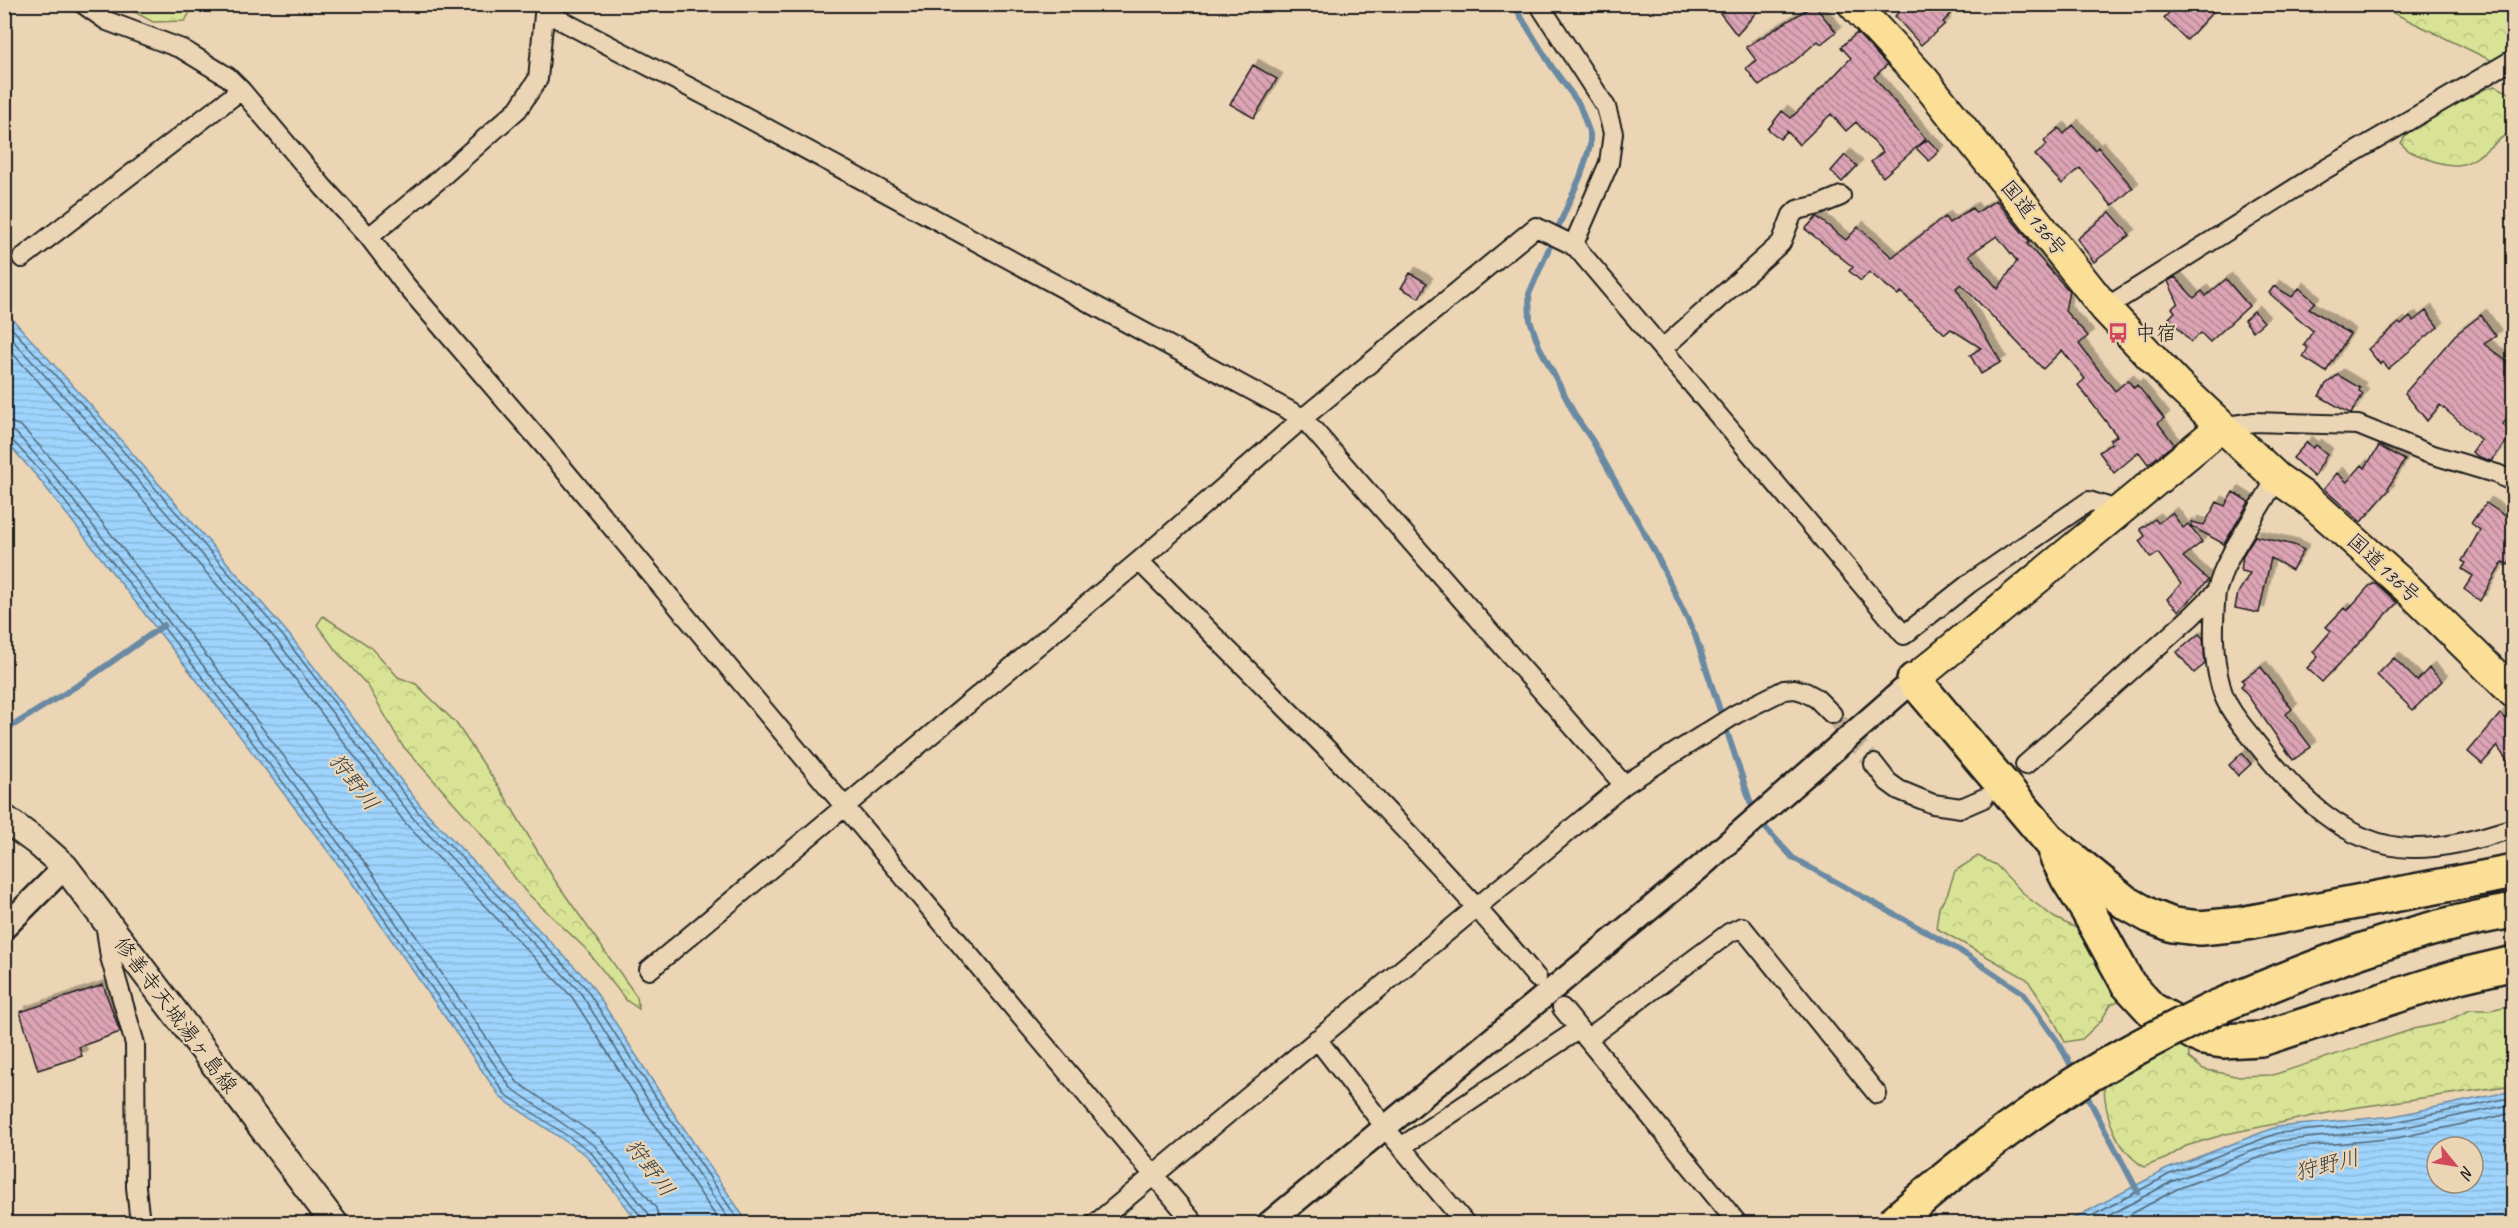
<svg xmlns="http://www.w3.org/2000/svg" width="2518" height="1228" viewBox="0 0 2518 1228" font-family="Caveat,'Klee One',sans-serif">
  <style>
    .forest { fill: url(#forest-crowns); stroke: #7a8058; stroke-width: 1.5 }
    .water { fill: url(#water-rules); stroke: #6a8aa3; stroke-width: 1.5; fill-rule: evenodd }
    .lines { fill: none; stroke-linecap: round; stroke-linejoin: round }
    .shore { stroke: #506676; stroke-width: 1.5 }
    .stream { stroke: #6a8aa3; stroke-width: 6 }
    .building { fill: url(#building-back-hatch); stroke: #1c1c1c; stroke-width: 1.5; fill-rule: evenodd; filter: url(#shadow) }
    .minor-tunnel { stroke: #c2b096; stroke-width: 18; stroke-dasharray: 18 9; stroke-linecap: butt }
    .minor-casing { stroke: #1c1c1c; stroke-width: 22 }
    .tertiary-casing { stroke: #1c1c1c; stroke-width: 27 }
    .secondary-casing { stroke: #1c1c1c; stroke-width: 30 }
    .trunk-casing { stroke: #1c1c1c; stroke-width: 34 }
    .motorway-casing { stroke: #1c1c1c; stroke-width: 38 }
    .minor { stroke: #ebd5b4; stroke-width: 18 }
    .tertiary { stroke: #ebd5b4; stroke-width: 22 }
    .secondary { stroke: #ebd5b4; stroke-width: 26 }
    .trunk { stroke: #fbdf96; stroke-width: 30 }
    .motorway { stroke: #fbdf96; stroke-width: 33 }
    .motorway-bridge-casing { stroke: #1c1c1c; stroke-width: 38; stroke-linecap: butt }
    .motorway-bridge { stroke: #fbdf96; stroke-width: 33 }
    .labels { text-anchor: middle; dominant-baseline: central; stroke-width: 4.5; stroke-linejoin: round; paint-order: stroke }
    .street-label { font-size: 21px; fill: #1c1c1c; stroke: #ebd5b4 }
    .poi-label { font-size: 21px; fill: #1c1c1c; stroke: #ebd5b4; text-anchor: start }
    .water-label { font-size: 22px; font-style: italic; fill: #364149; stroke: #ebd5b4 }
  </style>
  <defs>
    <pattern id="forest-crowns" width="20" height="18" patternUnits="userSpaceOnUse" patternTransform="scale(1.5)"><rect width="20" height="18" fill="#d8e395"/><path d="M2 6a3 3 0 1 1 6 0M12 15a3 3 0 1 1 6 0" fill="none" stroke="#b9c280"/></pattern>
    <pattern id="water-rules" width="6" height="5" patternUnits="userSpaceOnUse" patternTransform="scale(1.5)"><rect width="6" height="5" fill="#9ed4fd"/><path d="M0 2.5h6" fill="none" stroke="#88b5d8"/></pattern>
    <pattern id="building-back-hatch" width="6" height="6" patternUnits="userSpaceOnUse" patternTransform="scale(1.5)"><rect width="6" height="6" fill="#dda4b6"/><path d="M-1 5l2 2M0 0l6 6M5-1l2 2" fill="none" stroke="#b28593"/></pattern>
    <filter id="shadow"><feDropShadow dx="5.5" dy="-5.5" stdDeviation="0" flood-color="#0004"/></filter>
  </defs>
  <rect width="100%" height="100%" fill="#ebd5b4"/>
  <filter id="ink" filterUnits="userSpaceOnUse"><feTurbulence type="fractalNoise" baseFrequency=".0167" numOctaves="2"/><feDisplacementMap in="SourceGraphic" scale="12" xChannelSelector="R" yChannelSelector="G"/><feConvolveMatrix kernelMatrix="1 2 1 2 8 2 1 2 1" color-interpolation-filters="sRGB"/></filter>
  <g filter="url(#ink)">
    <path class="forest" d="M115,5H184L190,12L185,21L153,22L133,11Z
      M2377,5H2513V71Z
      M2495,86L2508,92L2513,97V126L2510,132C2475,154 2472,177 2425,158C2415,153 2408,153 2401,143C2414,116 2444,108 2469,97C2479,93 2484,88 2495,86Z
      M323,616L372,648L398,677L416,684L456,723L501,790L554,879L637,997L639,1009L626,1000L585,948L525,891L474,825L402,745L368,686L337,652L317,625Z
      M1978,856L1996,865L2027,897L2055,918L2091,935L2128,997L2111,1004L2101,1021L2082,1039L2065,1042L2052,1017L2027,979L1936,928L1939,907L1947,895L1955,871Z
      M2513,1005V1085L2352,1108L2226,1134L2186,1146L2167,1158L2144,1167C2116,1149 2104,1115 2104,1083L2167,1043H2188L2189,1058L2203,1069L2235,1076L2273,1075L2414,1029L2443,1023L2470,1010H2490Z"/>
    <path class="water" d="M5,311L94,409L287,632L423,809L590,983L664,1099L748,1223H639L586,1155L501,1098L350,880L216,705L40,480L5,440Z
      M2513,1091V1223H2065L2167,1169L2276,1127L2394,1116ZM2437,1147H2473V1183H2437Z"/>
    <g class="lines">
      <path class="shore" d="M4,320L90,413L283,636L419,813L585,987L659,1102L741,1224
        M4,331L84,418L277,641L413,818L580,992L652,1106L732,1224
        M4,344L77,424L270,646L406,824L572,997L645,1111L721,1224
        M4,420L21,426L57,465L234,691L368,867L517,1082L601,1139L656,1208L660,1224
        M4,429L16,433L50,471L227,696L361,873L511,1088L595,1146L648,1213L651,1224
        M4,437L11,439L45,476L221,701L355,877L505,1094L590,1151L642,1218L644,1224
        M2077,1224L2170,1174L2278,1133L2395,1122L2514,1097
        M2093,1224L2173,1181L2279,1141L2396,1129L2514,1104
        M2113,1224L2177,1189L2282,1149L2397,1138L2514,1113"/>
      <path class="stream" d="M1513,4L1552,67L1579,104L1590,134V146L1581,175L1529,294L1530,320L1539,346L1576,417L1592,440L1656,554L1695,635L1754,813
        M4,731L83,682L164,625
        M1759,821L1793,858L1959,950L2023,993L2060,1045L2075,1073
        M2084,1090L2138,1192"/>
    </g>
    <path class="building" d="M1713,4H1763L1737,35Z
      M1907,4H1961L1943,22L1945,24L1921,45L1895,16Z
      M2177,4H2220L2187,40L2164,18Z
      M1814,5L1836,32L1821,44L1818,41L1791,64L1759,86L1746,68L1756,60L1746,47Z
      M1857,33L1887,65L1874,77L1926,139L1883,177L1871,162L1883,152L1856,122L1846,131L1831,114L1799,145L1787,131L1780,139L1768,129L1782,111L1791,118L1830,80L1851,58L1841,47Z
      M1253,65L1277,79L1254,118L1230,104Z
      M2073,125L2095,150L2098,147L2133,188L2112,206L2080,168L2062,184L2035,155L2047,145L2044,141L2059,128L2064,134Z
      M1928,140L1939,151L1929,161L1916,148Z
      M1845,155L1857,166L1842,182L1831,171Z
      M1996,200L2030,242L2027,244L2069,291L2065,311L2088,336L2079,344L2115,391L2128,380L2134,388L2137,385L2164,418L2158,423L2174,444L2148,464L2139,452L2114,473L2099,452L2112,443L2110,440L2117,436L2078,385L2085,379L2062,350L2043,369L1961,284L1956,288L2001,362L1981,374L1970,355L1981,348L1951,329L1945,334L1901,292L1898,295L1869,272L1861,281L1849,271L1853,267L1805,229L1817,217L1846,240L1858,227L1892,257L1945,217L1949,223L1972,208L1976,213ZM1997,236L2017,261L1998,289L1969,255Z
      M2110,212L2130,235L2094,262L2077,239Z
      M1410,273L1427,283L1419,298L1401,288Z
      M2175,277L2194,298L2202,291L2206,296L2226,279L2249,306L2210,342L2201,333L2191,342L2169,318L2175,312L2172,308L2178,303L2168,281Z
      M2274,286L2292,297L2299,288L2315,302L2309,308L2350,334L2326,372L2303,357L2308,348L2304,345L2313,331L2269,293Z
      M2254,311L2264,322L2253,331L2244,320Z
      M2426,311L2438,327L2388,369L2382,362L2380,364L2368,349L2399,323L2401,325L2410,317L2413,321Z
      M2481,315L2496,336L2484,344L2514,367V413L2502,424L2513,433L2491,461L2479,457L2472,452L2481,440L2440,405L2427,421L2405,393L2455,335Z
      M2338,375L2360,388L2359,391L2363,394L2351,414L2319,396L2326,384Z
      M2307,442L2313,448L2316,445L2327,454L2314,477L2293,458Z
      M2379,446L2405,460L2388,488L2389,490L2361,522L2324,489L2337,473L2347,482L2362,465L2365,468Z
      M2233,492L2249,502L2224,544L2191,526L2192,522L2204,525L2217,502L2225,506Z
      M2486,503L2514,522V556L2508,565L2503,562L2480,601L2464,589L2473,576L2462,569L2466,563L2462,561L2480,530L2471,523Z
      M2172,513L2183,528L2188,524L2202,542L2183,557L2208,580L2179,611L2167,599L2181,584L2158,553L2151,558L2139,541L2145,536L2140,529L2155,519L2158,523Z
      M2255,536L2294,545L2304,550L2292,570L2271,558L2259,613L2235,608L2238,593L2250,573L2241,571L2243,555Z
      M2376,583L2397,603L2322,682L2307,668L2318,657L2313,652L2331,631L2326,627L2344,608L2347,611L2369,586Z
      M2199,634L2203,638L2205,664L2194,673L2177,652Z
      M2394,658L2417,681L2429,668L2442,681L2413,710L2377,675Z
      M2261,667L2292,709L2286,714L2311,747L2293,760L2241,686L2244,683L2242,680Z
      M2500,714L2514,725V771L2497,746L2482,764L2468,752Z
      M2242,753L2251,764L2238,776L2229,765Z
      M103,985L120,1032L79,1047L82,1056L38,1070L20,1012Z"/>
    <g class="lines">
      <path class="minor-tunnel" d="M1832,714L1874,764"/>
      <g class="minor-casing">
        <path id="minor" d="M83,4L107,21L182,49L228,77L241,90L324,188L369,237L403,282L546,448L819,776L1195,1224
          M1539,4L1606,107L1613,133L1609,163L1573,246
          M545,12L733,110L1303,418L1624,785
          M369,237L436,182L518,109L538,79L545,4
          M22,258L241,90
          M2105,308L2324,170L2514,59
          M1662,349L1781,243L1792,215L1797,210L1819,205L1841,196
          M2221,427L2254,422L2358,425L2427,453L2497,474L2514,482
          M1139,561C1274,697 1414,830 1537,978
          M2216,592C2213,624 2212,656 2221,687C2227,710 2243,726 2257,744C2296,793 2344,846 2411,848C2447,849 2479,838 2514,828
          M1874,764L1888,782L1899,790L1933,804L1961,808L1984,798
          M2025,765L2193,615L2216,592L2224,569L2234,549L2277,478
          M105,922L110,957L135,1044L136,1187L140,1224
          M649,970L1139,561L1303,418L1536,227L1575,246L1904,635L1970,583L2089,501L2118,510
          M1562,1008L1738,1224
          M1317,1039L1391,1135L1466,1224
          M1587,1039L1729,933L1742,927L1877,1094
          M1401,1147L1579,1029
          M1095,1224L1624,785L1736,714L1784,690L1795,689L1805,692L1816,698L1832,714"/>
      </g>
      <g class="tertiary-casing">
        <path id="tertiary" d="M4,928L65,867
          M1268,1224L1698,869L1914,680"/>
      </g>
      <g class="secondary-casing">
        <path id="secondary" d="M4,818L38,843L65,867L335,1224"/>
      </g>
      <g class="trunk-casing">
        <path id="trunk" d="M1853,4L1924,80L2105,308L2178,385L2277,478L2310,501L2406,587L2514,693
          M1914,680L2221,427"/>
      </g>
      <g class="motorway-casing">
        <path id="motorway" d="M1914,680L2051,842L2125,902L2150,916L2173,925L2200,928L2241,924L2514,872
          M2056,855L2068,879L2088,911L2128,984L2151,1009L2203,1038L2223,1041L2261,1039L2459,976L2514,963
          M2215,1008C2312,967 2409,928 2514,911"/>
      </g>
      <use href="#minor" class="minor"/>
      <use href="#tertiary" class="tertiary"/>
      <use href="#secondary" class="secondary"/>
      <use href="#trunk" class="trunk"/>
      <use href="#motorway" class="motorway"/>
      <g class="motorway-bridge-casing">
        <path id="motorway-bridge" d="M1892,1224C1940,1182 1990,1141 2043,1105C2097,1067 2156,1037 2215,1008"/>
      </g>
      <use href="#motorway-bridge" class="motorway-bridge"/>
    </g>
  </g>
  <defs>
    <g id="bus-bare" transform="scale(1.62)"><path d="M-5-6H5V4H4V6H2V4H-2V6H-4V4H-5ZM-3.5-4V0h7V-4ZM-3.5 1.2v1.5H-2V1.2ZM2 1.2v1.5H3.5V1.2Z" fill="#d1495b" stroke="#ebd5b4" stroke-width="2.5" paint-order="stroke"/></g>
  </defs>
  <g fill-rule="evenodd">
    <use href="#bus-bare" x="2118" y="333"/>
  </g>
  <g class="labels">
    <g class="street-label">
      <text transform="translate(2034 218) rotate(51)">国道136号</text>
      <text transform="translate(2384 568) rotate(43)">国道136号</text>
      <text transform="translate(176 1015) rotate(53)">修善寺天城湯ヶ島線</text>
    </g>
    <g class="poi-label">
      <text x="2135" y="333">中宿</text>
    </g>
    <g class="water-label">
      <text transform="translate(354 782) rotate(52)">狩野川</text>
      <text transform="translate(2327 1165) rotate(-14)">狩野川</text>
      <text transform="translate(650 1168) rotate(53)">狩野川</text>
    </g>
  </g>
  <rect width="2518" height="1228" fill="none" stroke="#ebd5b4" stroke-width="24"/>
  <rect x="12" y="12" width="2494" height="1204" fill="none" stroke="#1c1c1c" stroke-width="2" filter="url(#ink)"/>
  <g transform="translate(2455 1165) rotate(120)"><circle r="28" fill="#ebd5b4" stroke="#988b77" stroke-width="1.5"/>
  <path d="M0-4.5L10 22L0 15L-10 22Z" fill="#d1495b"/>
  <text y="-9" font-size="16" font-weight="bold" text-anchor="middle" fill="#1c1c1c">N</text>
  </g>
</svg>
